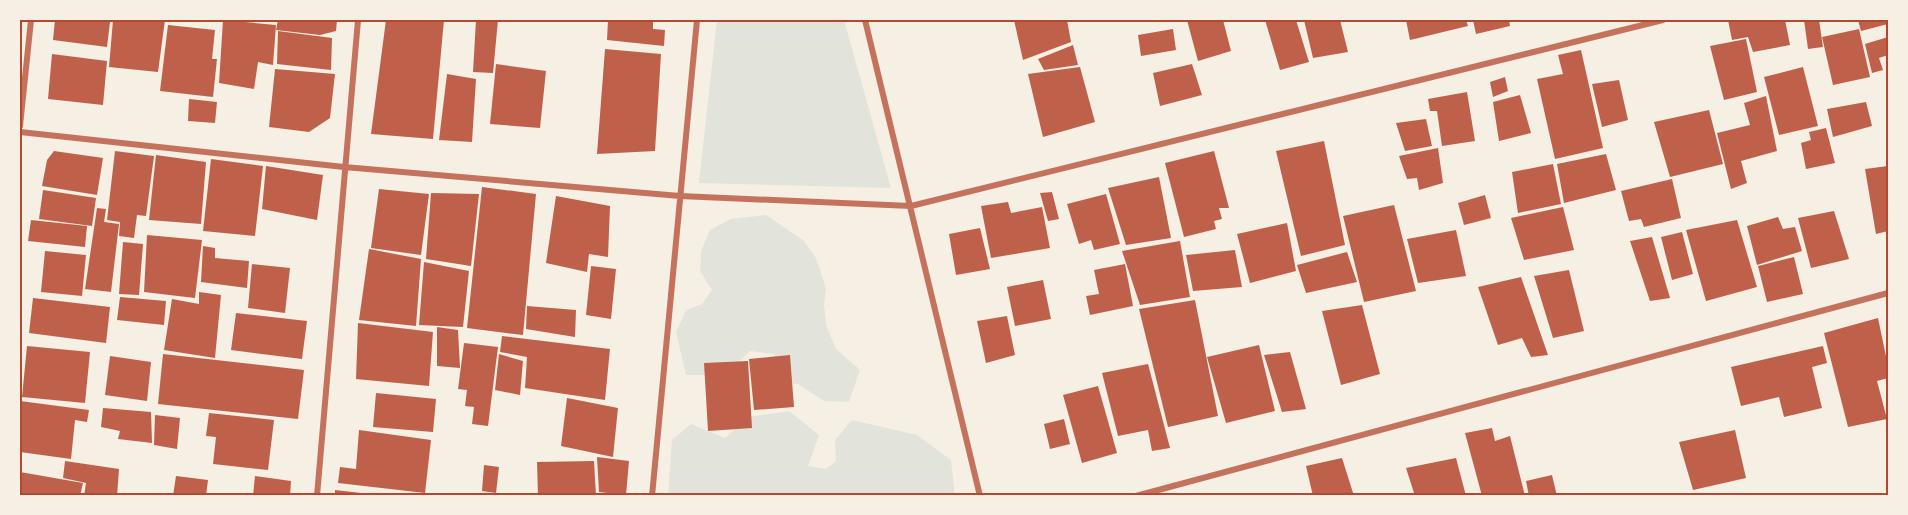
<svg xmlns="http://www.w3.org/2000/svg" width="1908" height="515" viewBox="0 0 1908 515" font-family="Merriweather,serif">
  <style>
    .green { fill: #e2e4dc }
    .building { fill: #bf614a }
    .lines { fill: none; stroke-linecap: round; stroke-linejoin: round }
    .minor { stroke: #c5725c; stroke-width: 6 }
    .neatline { fill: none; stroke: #b5482f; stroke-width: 2 }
  </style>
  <rect width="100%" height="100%" fill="#f6efe4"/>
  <path class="green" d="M717,20H844L891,188L699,183Z
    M766,215L803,240L816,258L826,288L824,304L826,325L836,349L860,370L849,402L824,401L798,384L766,383L775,354L750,351L726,375H686L676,332L686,310L702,304L712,290L700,271L701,251L710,230L731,219Z
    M789,411L819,435L808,466L826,469L836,461L835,440L852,420L917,435L951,460L954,487V496H668L672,440L691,424L725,438L748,417Z"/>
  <path class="building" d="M55,20H98L110,22L107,47L53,40Z
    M113,20H165L158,72L109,67Z
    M223,20L276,25L273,65L258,62L254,89L219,83Z
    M278,20H337L336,31L320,35L276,30Z
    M386,20H444L433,139L371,134Z
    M476,20H498L493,73L473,72Z
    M608,20H653V29L665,30L664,46L607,40Z
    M1014,20H1067L1071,42L1023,60Z
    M1187,20H1223L1231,51L1198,61Z
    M1265,20H1296L1309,62L1280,70Z
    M1304,20H1340L1348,52L1313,58Z
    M1406,20H1466L1468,26L1410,40Z
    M1473,20H1509L1510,26L1476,34Z
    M1728,20H1785L1790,45L1753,52L1748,37L1732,40Z
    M1804,20H1819L1823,47L1808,49Z
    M1858,20H1888V24L1861,31Z
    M168,25L215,30L212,59H217L213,97L160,91Z
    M1173,29L1176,50L1141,56L1138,35Z
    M1859,29L1870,77L1833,85L1822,37Z
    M278,31L332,38L331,70L277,64Z
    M1888,37V55L1879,58L1883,70L1872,73L1865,44Z
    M1746,39L1757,92L1724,100L1710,46Z
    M1073,45L1078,65L1044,70L1038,59Z
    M605,49L661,54L655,151L597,154Z
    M1581,50L1603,148L1555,159L1537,79L1563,74L1558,55Z
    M52,54L107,61L103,105L48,99Z
    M496,64L546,71L540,128L490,124Z
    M1192,64L1202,95L1160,106L1153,73Z
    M1080,67L1095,122L1043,137L1028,74Z
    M1803,67L1818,126L1779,135L1764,77Z
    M275,69L335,74L330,118L309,132L269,127Z
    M447,74L476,79L472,142L439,140Z
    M1505,77L1508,91L1493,97L1490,82Z
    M1619,80L1628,120L1602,127L1592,84Z
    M1467,92L1475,141L1442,146L1437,111H1430L1428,99Z
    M1520,95L1531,133L1499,141L1493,102Z
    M1766,96L1777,151L1741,161L1747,183L1731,189L1717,133L1750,125L1744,103Z
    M189,99L217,102L215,123L188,121Z
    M1866,102L1872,126L1833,137L1827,109Z
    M1709,110L1723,164L1670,177L1654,122Z
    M1426,119L1432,146L1405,151L1396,123Z
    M1826,128L1835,163L1806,169L1801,143L1811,140L1809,132Z
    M1324,141L1345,245L1301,256L1276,151Z
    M1438,148L1443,183L1419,190L1417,178L1407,179L1399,156Z
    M54,151L103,158L97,195L42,186L47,160Z
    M115,151L154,156L146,216L137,215L134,238L119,236L120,222L107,220Z
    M1214,151L1229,208H1219L1222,219L1214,221L1216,229L1184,237L1165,163Z
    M1606,154L1616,190L1564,203L1557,164Z
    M156,155L206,162L201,224L149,220Z
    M211,159L263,166L255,236L203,231Z
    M1553,164L1561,204L1518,213L1512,172Z
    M266,166L323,175L317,220L262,209Z
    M1888,166V231L1876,234L1865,169Z
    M1159,177L1171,238L1126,245L1108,188Z
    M1672,179L1681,218L1644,227L1641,219L1629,221L1621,191Z
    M482,187L536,194L523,335L467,328Z
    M379,189L429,194L421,255L371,248Z
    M43,190L96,198L92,226L39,219Z
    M1052,192L1059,219L1048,221L1040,193Z
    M431,193L479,194L471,266L426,259Z
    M1106,194L1120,244L1094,250L1091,240L1079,244L1067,204Z
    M1485,195L1491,218L1464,225L1458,203Z
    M556,196L610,206L608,257L589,254L587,272L546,263Z
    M1008,202L1011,213L1042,207L1050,248L991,258L981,206Z
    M1394,205L1416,291L1364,302L1343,216Z
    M1563,207L1574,250L1524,260L1511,218Z
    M97,208L106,209L104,222L119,224L111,292L85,289Z
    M1834,211L1849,259L1811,268L1798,218Z
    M1778,217L1783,229L1795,227L1802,251L1757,265L1747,226Z
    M31,220L87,226L85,247L28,241Z
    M1737,220L1757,287L1706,301L1686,230Z
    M1287,223L1296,271L1250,283L1237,234Z
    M980,228L990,269L956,275L949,234Z
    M1456,230L1466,276L1418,283L1407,239Z
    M1682,232L1693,274L1672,280L1661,237Z
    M147,235L202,240L195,298L144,292Z
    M1652,237L1670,298L1650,301L1630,241Z
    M1180,241L1190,297L1140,305L1122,251Z
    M123,242L143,244L139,295L119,294Z
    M203,246L215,248V258L249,261L247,288L201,282Z
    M369,249L421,259L416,326L359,320Z
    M1235,250L1242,287L1193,291L1186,255Z
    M45,251L86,255L82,296L41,292Z
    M1347,252L1357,282L1306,293L1297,265Z
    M1794,257L1803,294L1767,302L1758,266Z
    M424,262L469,271L463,327L419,325Z
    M252,264L290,268L285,313L248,308Z
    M1125,264L1133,306L1090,315L1086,296L1099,294L1094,270Z
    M591,266L616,269L611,319L586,315Z
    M1569,270L1584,331L1553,338L1534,276Z
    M1521,277L1548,355L1531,357L1522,338L1498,345L1478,287Z
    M1043,280L1051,319L1015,326L1007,287Z
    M199,292L221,295L215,358L164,350L172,299L199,304Z
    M120,297L166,301L164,325L117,320Z
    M33,298L110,307L106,343L29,333Z
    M1195,300L1218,416L1168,427L1139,309Z
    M1362,305L1380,374L1341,385L1322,311Z
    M527,306L576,310L575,337L526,329Z
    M236,313L307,321L302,359L231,350Z
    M1007,316L1015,355L986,363L977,321Z
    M1878,318L1888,366V378L1877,381L1887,419L1848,427L1824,333Z
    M358,323L433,332L429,386L356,379Z
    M437,327L458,330L460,368L437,366Z
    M502,336L610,349L605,400L525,388L527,357L500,352Z
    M464,343L498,347L488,426L472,424L474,407L465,406L467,390L458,389Z
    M1259,345L1275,411L1226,423L1207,357Z
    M27,346L90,352L85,403L22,397Z
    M1823,346L1827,363L1812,367L1822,408L1784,417L1779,397L1741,406L1731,367Z
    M1290,352L1306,409L1282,412L1264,355Z
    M163,354L304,370L298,419L158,404Z
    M499,354L523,361L520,395L495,390Z
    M790,355L794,407L754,410L749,359Z
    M110,356L151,362L147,401L105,395Z
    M748,361L752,428L708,431L704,363Z
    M1148,364L1170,448L1152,451L1148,430L1118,436L1102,373Z
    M1098,386L1117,453L1082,463L1063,395Z
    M376,393L436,399L433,432L373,427Z
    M567,398L618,408L613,457L561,446Z
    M20,401L89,410L87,422L75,420L71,459L20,452Z
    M103,408L151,412L152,443L118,439L120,431L101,427Z
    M209,413L274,420L268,470L213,464L216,437L206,436Z
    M155,415L180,418L177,449L154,445Z
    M1064,419L1070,444L1050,449L1044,424Z
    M1492,428L1495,441L1510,436L1525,496H1482L1465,433Z
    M359,430L431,440L425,493L338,483L340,467L356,469Z
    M1735,430L1746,478L1693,490L1679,442Z
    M597,457L629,461L626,495L599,492Z
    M1342,458L1354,496H1313L1306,466Z
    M1456,458L1466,496H1415L1406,468Z
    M65,461L119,469L117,496H84L86,483L63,478Z
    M594,461L596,496H538L537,462Z
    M484,465L499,467L496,493L482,491Z
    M20,472L83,483L80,496H20Z
    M1552,475L1557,496H1529L1526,481Z
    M176,476L208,480L206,496H173Z
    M255,476L291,481L290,496H253Z
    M335,490L370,494V496H335Z"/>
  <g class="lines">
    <path class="minor" d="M865,20L980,496
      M20,126L31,20
      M20,132L344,167L680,196L911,206L1663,20
      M317,496L358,20
      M652,496L697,20
      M1136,496L1888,293"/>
  </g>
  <rect width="1908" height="515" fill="none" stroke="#f6efe4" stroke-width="42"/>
  <rect x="21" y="21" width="1866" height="473" class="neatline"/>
</svg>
